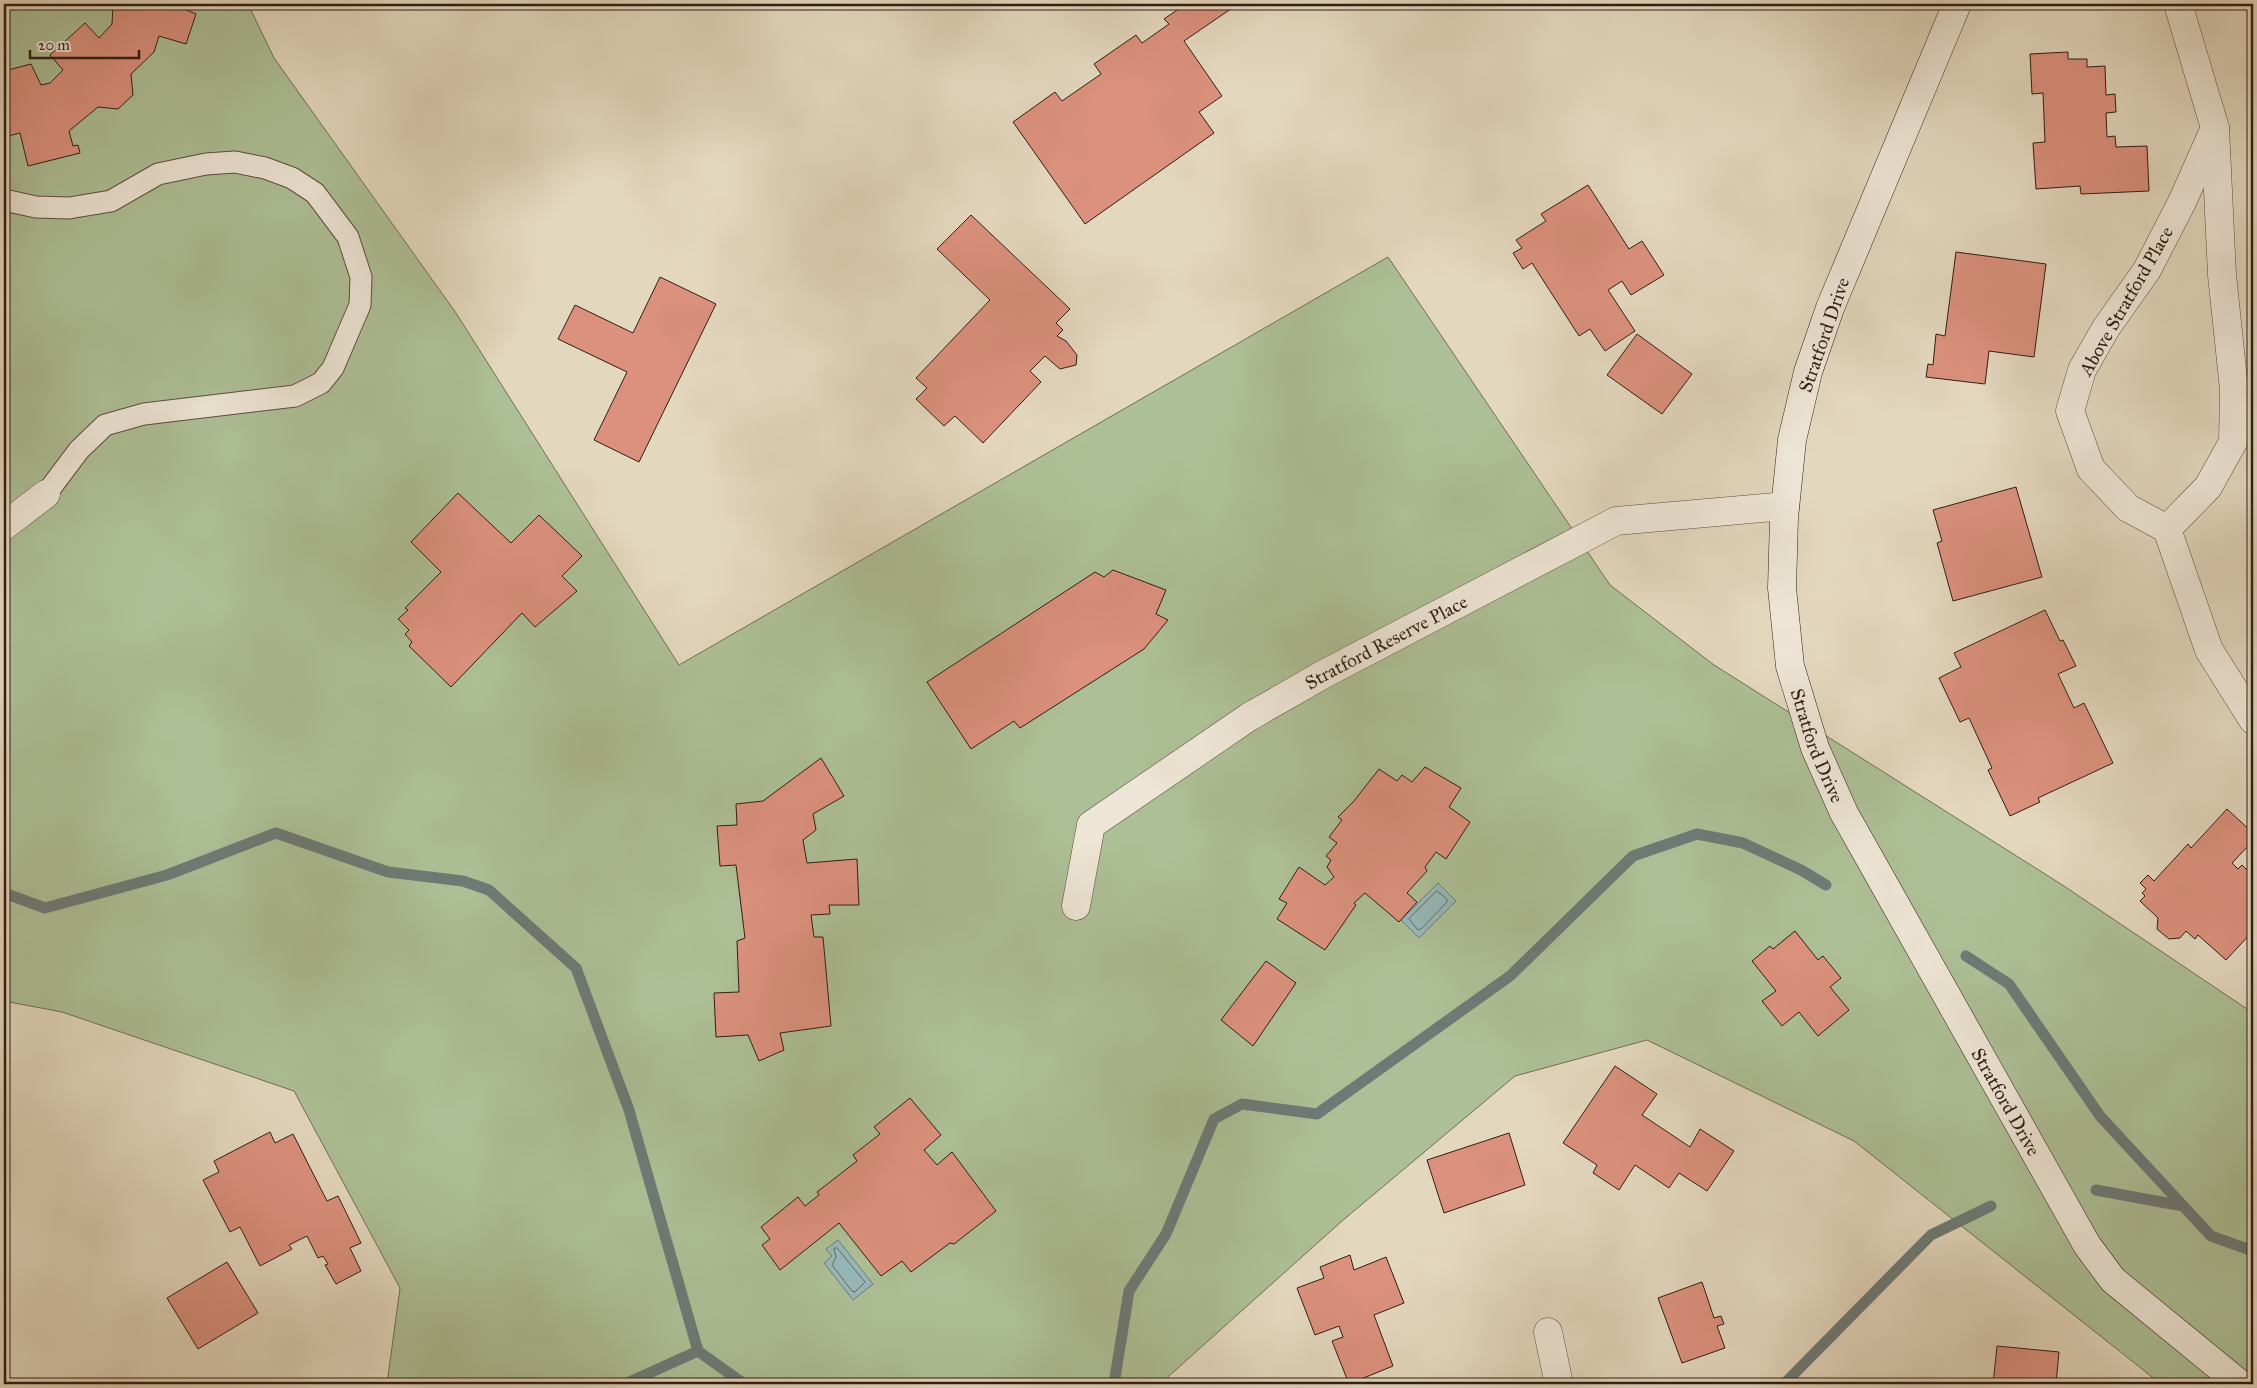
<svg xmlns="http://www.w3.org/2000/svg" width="2257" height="1388" viewBox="0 0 2257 1388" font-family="'IM FELL Great Primer',serif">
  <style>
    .green { fill: #adbf96; stroke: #6f6e54 }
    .water { fill: #96b8b8; stroke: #6e7a76 }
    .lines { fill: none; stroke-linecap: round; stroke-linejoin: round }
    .shore { stroke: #646a66; stroke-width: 1 }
    .stream { stroke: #6e7a76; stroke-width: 11 }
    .building { fill: #db917d; stroke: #311d13 }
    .lane-casing { stroke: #5e4c3e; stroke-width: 23 }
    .street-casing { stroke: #5e4c3e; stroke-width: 29 }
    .secondary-casing { stroke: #311d13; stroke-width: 29 }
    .lane { stroke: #ede5d5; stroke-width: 21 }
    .street { stroke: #ede5d5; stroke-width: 28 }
    .secondary { stroke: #ede5d5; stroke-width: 28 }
    .labels { text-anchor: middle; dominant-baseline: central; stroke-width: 4; stroke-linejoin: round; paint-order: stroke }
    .street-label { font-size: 19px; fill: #311d13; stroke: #ede5d5 }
  </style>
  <rect width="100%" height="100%" fill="#e3d7be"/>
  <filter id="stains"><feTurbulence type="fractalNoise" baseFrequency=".004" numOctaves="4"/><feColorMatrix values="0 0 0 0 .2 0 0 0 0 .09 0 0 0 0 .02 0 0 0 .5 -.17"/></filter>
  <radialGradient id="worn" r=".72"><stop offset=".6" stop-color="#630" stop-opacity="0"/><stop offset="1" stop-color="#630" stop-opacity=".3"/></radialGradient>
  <path class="green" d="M4,4H248L274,58L456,313L679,665L1388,257L1610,585L1714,665L2064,886L2253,1013V1384H2161L1854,1141L1647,1040L1515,1076L1342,1221L1160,1384H387L400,1288L294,1091L62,1012L4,1001Z"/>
  <path class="water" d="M1438,883L1456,901L1419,938L1401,920Z
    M838,1240L873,1284L853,1300L824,1263L832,1256L826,1249Z"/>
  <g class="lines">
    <path class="shore" d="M1437,891L1447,899V902L1421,929L1418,930L1409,919Z
      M837,1248L865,1282L855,1292L852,1291L832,1265L836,1257L834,1249Z"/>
    <path class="stream" d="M4,893L45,908L167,875L276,833L388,872L463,881L489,890L576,968L629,1110L698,1351
      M1966,956L2009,984L2100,1116L2211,1236L2253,1251
      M2096,1190L2183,1206
      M625,1384L698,1351L744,1384
      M1114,1384L1129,1291L1166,1234L1214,1119L1242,1104L1317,1114L1510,976L1633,856L1697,834L1743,843L1801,870L1826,885
      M1784,1384L1931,1235L1991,1206"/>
  </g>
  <path class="building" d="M113,4H172L196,14L186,44L159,36L154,52L131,74L133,95L118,109L98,107L69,131L73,146L78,145L80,153L28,166L20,133L4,137V71L31,64L41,85L50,83L63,70L50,55L85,23L99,38L112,24Z
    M1186,4H1238L1184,41L1222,96L1199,112L1214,133L1085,224L1013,122L1055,92L1062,101L1101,74L1094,64L1136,35L1142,43L1169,24L1164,19Z
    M2068,52V59H2087V67L2105,66L2106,95L2115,94L2116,112L2106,113L2107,137L2115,136L2116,147L2147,146L2149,191L2081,194L2080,186L2036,189L2033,143L2045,142L2043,93L2032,94L2030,54Z
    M1588,185L1629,249L1642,241L1664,275L1631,295L1622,281L1608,290L1635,331L1605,351L1590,329L1579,336L1532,263L1523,269L1513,253L1522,248L1516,240L1546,221L1541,214Z
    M971,215L1070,309L1056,323L1063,330L1057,336L1066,341L1077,355L1076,365L1060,369L1045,356L1030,371L1041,382L983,443L955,416L944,426L916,399L927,388L916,378L990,300L937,249Z
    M1956,252L2046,264L2034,357L1989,351L1985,384L1926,377L1928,364L1933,365L1936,334L1945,336Z
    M660,277L716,304L639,462L594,440L627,372L558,339L575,305L633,333Z
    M1637,334L1692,374L1662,414L1607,375Z
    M2016,487L2042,577L1953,601L1937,543L1942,541L1933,510Z
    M458,493L511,543L539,515L582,556L562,576L577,591L535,627L522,613L451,687L409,646L412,642L405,634L409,630L398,619L408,610L405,608L441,572L411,542Z
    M1113,570L1166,590L1156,614L1168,620L1144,649L1020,728L1014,721L971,749L927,682L1095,572L1104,577Z
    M2045,610L2060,641L2063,640L2076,666L2058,674L2074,708L2084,703L2113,763L2038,798L2040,802L2010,816L1988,770L1992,768L1969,718L1960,722L1939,678L1961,667L1954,653Z
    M821,758L844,796L813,814L816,830L803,840L807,863L857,859L859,905H829L830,914L811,915L814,937H823L831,1026L780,1033L784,1050L759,1061L748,1035L716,1037L714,993L739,992L737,941L745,938L736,865L720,866L717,826L737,825L736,804L763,801Z
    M1425,767L1461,788L1449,807L1470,822L1446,859L1436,852L1425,867L1427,871L1407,893L1417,902L1399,922L1365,893L1354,903L1356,905L1325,950L1277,919L1287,903L1279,899L1299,867L1325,885L1334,877L1327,867L1331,860L1326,856L1337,843L1329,837L1342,820L1338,817L1354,801L1379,769L1397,781L1402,775L1412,782Z
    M2227,809L2253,833V841L2232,863L2238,869L2242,865L2253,876V931L2226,960L2198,935L2195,939L2186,931L2180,938L2169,939L2157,929L2158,918L2140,901L2145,896L2142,893L2146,889L2140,883L2148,875L2154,881L2188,844L2191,848Z
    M1795,931L1818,960L1823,956L1841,978L1830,987L1849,1010L1818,1036L1799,1012L1782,1026L1762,1001L1776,991L1752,961L1770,946L1773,949Z
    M1266,961L1296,983L1253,1046L1221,1020Z
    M1615,1066L1657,1094L1642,1115L1690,1147L1700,1129L1734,1151L1707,1191L1679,1173L1669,1188L1635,1165L1619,1190L1593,1173L1597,1165L1563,1143Z
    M910,1098L941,1135L924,1150L937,1165L952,1152L996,1211L954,1244L950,1243L911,1272L902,1261L881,1276L839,1223L780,1270L762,1245L770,1239L761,1227L798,1197L805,1206L819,1195L817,1192L857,1161L853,1155L880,1134L874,1127Z
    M270,1132L275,1143L293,1134L327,1201L338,1196L361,1243L350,1248L361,1271L336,1284L325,1265L328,1264L323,1256L318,1258L307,1236L289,1245L292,1249L260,1266L240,1227L230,1232L203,1180L219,1172L214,1161Z
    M1509,1133L1525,1185L1444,1213L1427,1160Z
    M1350,1255L1354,1270L1386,1257L1404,1303L1374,1315L1393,1366L1349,1384L1332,1341L1343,1337L1339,1326L1315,1335L1297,1288L1324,1278L1320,1267Z
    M227,1262L258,1313L198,1349L167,1298Z
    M1702,1282L1714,1318L1721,1316L1724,1324L1717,1326L1725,1348L1682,1363L1658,1298Z
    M1997,1346L2059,1352L2056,1384H1993Z"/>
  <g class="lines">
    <g class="lane-casing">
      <path id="lane" d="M4,200L36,207L69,208L111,201L158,174L206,164L235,162L265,168L292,178L315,193L348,237L361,277L360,305L333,368L321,383L295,396L144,414L105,425L79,450L46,494"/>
    </g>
    <g class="street-casing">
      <g id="street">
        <path d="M2215,128L2182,202L2147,270L2106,328L2082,370L2070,411L2091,469L2128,508L2167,529L2209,650L2253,720"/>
        <path d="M4,526L46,494"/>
        <path d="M2167,529L2208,487L2233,442L2234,389L2222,275L2215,128L2178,4"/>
        <path id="s1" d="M1076,906L1091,825L1249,717L1324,674L1616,521L1785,506"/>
        <path d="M1548,1332L1559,1384"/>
      </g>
    </g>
    <g class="secondary-casing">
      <g id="secondary">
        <path id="s2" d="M1957,4L1830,308L1808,372L1792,440L1784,518L1782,588L1790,666L1815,748L1844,813L2087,1245L2113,1280L2240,1384"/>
      </g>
    </g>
    <use href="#lane" class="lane"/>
    <use href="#street" class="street"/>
    <use href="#secondary" class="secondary"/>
  </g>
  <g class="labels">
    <g class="street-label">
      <text transform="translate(2126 301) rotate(-60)">Above Stratford Place</text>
      <text transform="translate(1824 335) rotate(-71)">Stratford Drive</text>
      <text stroke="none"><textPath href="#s1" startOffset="430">Stratford Reserve Place</textPath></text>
      <text stroke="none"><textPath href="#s2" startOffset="778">Stratford Drive</textPath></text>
      <text stroke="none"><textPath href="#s2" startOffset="1182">Stratford Drive</textPath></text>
    </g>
  </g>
  <rect width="2257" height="1388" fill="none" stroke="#e3d7be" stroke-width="20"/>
  <rect x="5" y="5" width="2247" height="1378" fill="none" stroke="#311d13" stroke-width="2.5"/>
  <rect x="10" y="10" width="2237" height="1368" fill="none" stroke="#311d13"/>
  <path d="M30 50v8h109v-8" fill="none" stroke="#311d13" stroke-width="2.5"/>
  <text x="38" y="50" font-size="15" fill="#311d13" stroke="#ede5d5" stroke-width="4" paint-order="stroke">20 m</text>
  <rect width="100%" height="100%" filter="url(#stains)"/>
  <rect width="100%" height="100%" fill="url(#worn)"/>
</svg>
